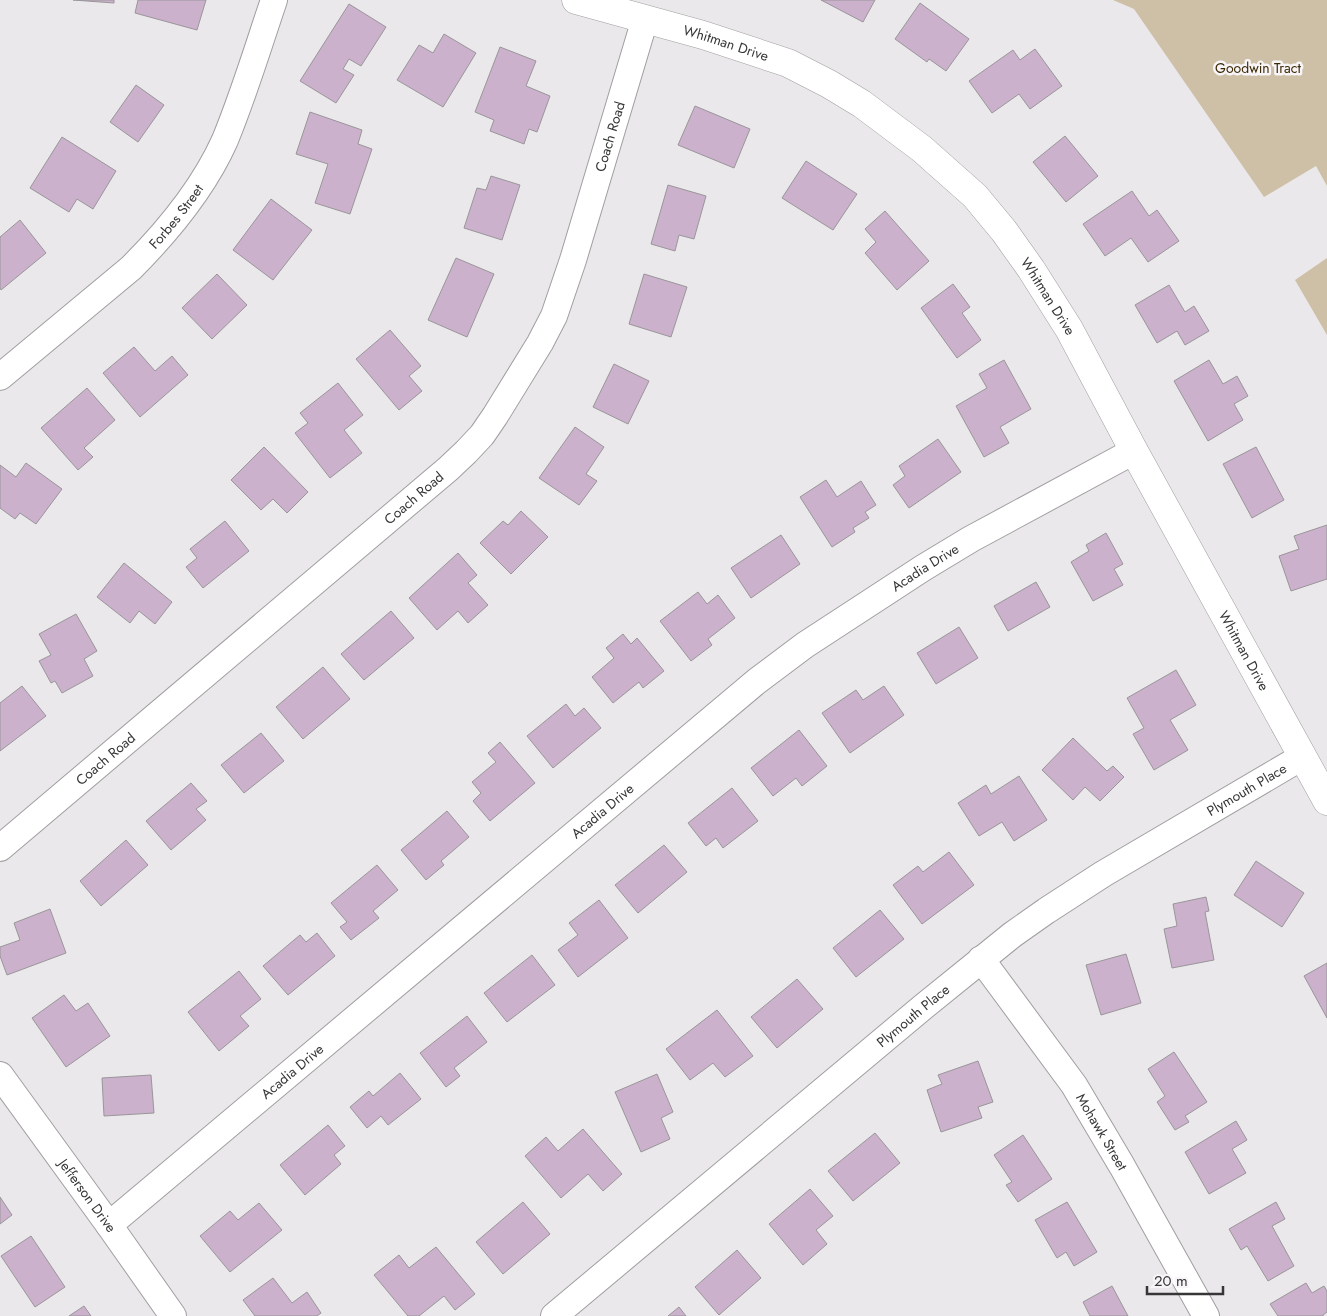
<svg xmlns="http://www.w3.org/2000/svg" width="1327" height="1316" viewBox="0 0 1327 1316" font-family="Jost,sans-serif">
  <style>
    .green { fill: #cdc0a6 }
    .building { fill: #cbb1cc; stroke: #999699 }
    .lines { fill: none; stroke-linecap: round; stroke-linejoin: round }
    .street-casing { stroke: #a19ea1; stroke-width: 28 }
    .secondary-casing { stroke: #a19ea1; stroke-width: 29 }
    .street { stroke: #fff; stroke-width: 26 }
    .secondary { stroke: #fff; stroke-width: 28 }
    .labels { text-anchor: middle; dominant-baseline: central; stroke-width: 5; stroke-linejoin: round; paint-order: stroke }
    .street-label { font-size: 14px; fill: #373637; stroke: #f8f5f8 }
    .park-label { font-size: 14px; fill: #3a2900; stroke: #f8f5f8 }
  </style>
  <rect width="100%" height="100%" fill="#ebe8eb"/>
  <path class="green" d="M1113,0H1327V186L1316,166L1264,197L1134,9Z
    M1327,258V335L1295,280Z"/>
  <path class="building" d="M73,0H114V3Z
    M138,0H206L197,30L135,13Z
    M821,0H875L863,22Z
    M920,3L969,39L946,71L929,59L927,62L895,39Z
    M349,4L386,27L361,66L349,59L343,69L354,75L336,103L300,81Z
    M444,34L476,53L443,107L397,80L419,45L433,53Z
    M500,47L536,61L526,86L550,96L537,132L529,129L524,144L490,131L494,120L475,112Z
    M1035,49L1062,86L1030,109L1019,94L992,113L969,81L1013,50L1020,60Z
    M136,85L164,105L138,142L110,122Z
    M695,106L750,129L734,168L678,145Z
    M310,112L362,130L358,144L372,149L350,214L315,203L328,164L296,154Z
    M1065,136L1098,176L1066,202L1033,162Z
    M62,137L116,171L93,209L77,199L69,212L30,188Z
    M806,161L857,194L833,230L782,198Z
    M491,176L520,185L502,240L464,228L477,188L486,190Z
    M668,185L706,196L694,239L679,235L675,251L651,244Z
    M1132,191L1149,216L1157,210L1179,241L1148,262L1131,238L1105,256L1083,224Z
    M271,199L312,230L273,280L233,250Z
    M885,211L929,261L897,290L865,253L876,242L865,229Z
    M20,220L46,253L1,290L0,288V237Z
    M456,258L494,274L467,337L428,320Z
    M217,274L247,305L212,339L182,308Z
    M644,274L687,287L671,337L629,324Z
    M953,284L970,307L962,313L981,340L957,358L921,308Z
    M1169,285L1185,312L1194,306L1209,331L1185,345L1177,331L1157,343L1135,305Z
    M390,330L421,366L409,376L422,391L399,410L356,359Z
    M134,347L155,371L172,356L188,375L140,417L103,373Z
    M1004,360L1031,409L1000,427L1009,443L984,457L956,406L987,388L979,374Z
    M1209,360L1223,384L1237,376L1248,396L1234,404L1243,420L1208,441L1174,381Z
    M614,364L649,381L628,424L593,407Z
    M338,383L363,415L344,430L362,453L330,478L295,433L308,423L300,413Z
    M87,388L115,420L84,448L93,457L78,470L41,428Z
    M575,427L604,447L586,474L597,481L579,505L539,478Z
    M938,439L961,472L909,508L893,485L905,476L899,466Z
    M264,447L308,492L287,513L273,499L261,510L231,480Z
    M1256,447L1284,500L1252,518L1223,464Z
    M26,463L62,489L36,524L20,513L15,519L0,508V465L16,477Z
    M826,480L837,497L861,481L876,505L865,512L869,518L853,528L855,532L832,547L800,497Z
    M521,511L548,537L511,574L480,543L503,521L508,525Z
    M225,521L249,551L203,588L186,567L197,558L190,549Z
    M1327,525V579L1291,591L1279,556L1299,549L1294,536Z
    M1106,533L1123,564L1114,569L1123,585L1093,601L1071,562L1089,551L1086,545Z
    M781,535L800,564L751,598L731,568Z
    M458,553L477,575L468,583L488,605L468,623L458,611L437,630L409,598Z
    M124,563L172,602L155,624L139,611L130,623L97,597Z
    M1036,582L1050,607L1008,631L994,606Z
    M698,592L707,604L718,595L735,618L708,639L712,645L691,661L660,621Z
    M391,611L414,638L364,680L341,654Z
    M76,614L97,651L84,659L93,676L62,693L55,681L51,683L39,661L51,655L39,634Z
    M959,627L978,658L936,684L917,653Z
    M623,634L631,644L637,638L664,671L643,688L639,682L613,703L592,677L614,658L606,648Z
    M323,667L350,699L303,739L276,707Z
    M1176,670L1196,705L1170,720L1188,750L1154,770L1133,734L1144,728L1127,698Z
    M22,686L46,716L0,751V703Z
    M884,686L904,715L850,753L822,713L856,690L863,700Z
    M566,704L575,716L584,708L601,728L553,768L527,736Z
    M799,730L827,766L802,786L796,778L773,796L751,768Z
    M261,733L284,761L244,793L221,765Z
    M1073,738L1107,771L1113,766L1124,777L1100,801L1085,787L1073,800L1042,770Z
    M500,742L535,783L490,821L473,801L481,793L472,782L496,762L488,753Z
    M1019,776L1047,820L1014,841L1002,822L979,836L958,803L986,785L991,794Z
    M191,783L207,801L196,809L206,820L171,850L146,821Z
    M732,788L758,821L723,848L716,838L706,846L688,823Z
    M447,811L469,837L441,861L444,865L426,880L401,850Z
    M126,840L148,865L101,906L80,881Z
    M664,845L687,872L638,913L615,885Z
    M949,852L974,885L922,924L893,885L918,866L923,872Z
    M1256,861L1304,893L1282,927L1234,895Z
    M377,865L398,890L373,911L379,918L351,940L340,927L347,922L331,903Z
    M1206,897L1209,911L1205,912L1214,960L1172,968L1164,929L1177,926L1173,904Z
    M599,900L628,938L578,977L558,950L578,935L569,923Z
    M50,909L66,953L7,975L0,956V947L20,940L14,923Z
    M880,910L904,939L856,977L833,948Z
    M317,933L335,956L288,995L263,966L300,935L306,942Z
    M1126,954L1141,1003L1101,1015L1086,965Z
    M532,955L555,985L507,1022L484,993Z
    M1327,963V1018L1304,976Z
    M239,971L261,999L240,1016L249,1026L219,1051L188,1012Z
    M797,979L823,1009L777,1048L751,1017Z
    M64,995L76,1011L88,1003L110,1036L66,1067L32,1018Z
    M717,1010L753,1056L725,1077L713,1063L690,1080L666,1049Z
    M467,1016L487,1042L454,1068L460,1076L446,1087L420,1053Z
    M1174,1052L1207,1102L1185,1116L1189,1122L1175,1130L1157,1102L1165,1096L1148,1069Z
    M978,1061L993,1102L978,1107L982,1118L941,1132L927,1090L942,1084L938,1075Z
    M400,1073L421,1099L388,1125L381,1116L367,1128L350,1107L369,1091L373,1096Z
    M657,1074L673,1112L661,1118L670,1139L641,1152L615,1092Z
    M151,1075L154,1113L104,1116L102,1078Z
    M1236,1121L1247,1140L1232,1149L1246,1173L1209,1194L1185,1152Z
    M328,1125L345,1146L334,1155L341,1164L305,1195L280,1165Z
    M583,1129L622,1174L603,1191L588,1174L561,1198L525,1156L546,1137L558,1151Z
    M875,1133L900,1163L853,1201L828,1171Z
    M1023,1135L1052,1179L1018,1202L1006,1185L1012,1182L994,1155Z
    M810,1189L833,1216L816,1230L827,1244L803,1265L769,1224Z
    M0,1197L12,1215L0,1224Z
    M523,1202L550,1234L503,1274L476,1242Z
    M1067,1202L1097,1252L1074,1266L1066,1252L1057,1258L1035,1220Z
    M1276,1202L1285,1219L1272,1226L1294,1266L1268,1281L1247,1246L1241,1250L1229,1229Z
    M259,1203L282,1230L230,1272L200,1236L230,1211L238,1220Z
    M31,1236L65,1287L35,1307L1,1256Z
    M436,1247L475,1294L455,1310L444,1296L419,1316H408L374,1275L399,1255L409,1268Z
    M737,1250L761,1278L719,1315L695,1287Z
    M273,1278L292,1303L307,1292L321,1313L317,1316H255L243,1300Z
    M1306,1283L1312,1293L1324,1286L1327,1291V1312L1323,1315V1316H1278L1270,1304Z
    M1112,1286L1128,1316H1090L1083,1302Z
    M84,1306L91,1316H69Z
    M679,1307L686,1316H668Z"/>
  <g class="lines">
    <g class="street-casing">
      <g id="street">
        <path id="s1" d="M0,377L131,268C167,232 204,187 225,140C244,94 258,47 274,0"/>
        <path id="s2" d="M0,848L448,469L466,452L482,435L495,416L540,343L554,316L573,260L645,19"/>
        <path id="s3" d="M981,959L1074,1085L1122,1166L1206,1316"/>
        <path id="s4" d="M0,1075L109,1225L173,1316"/>
        <path id="s5" d="M109,1225L757,681L805,645L923,568L971,539L1134,451"/>
        <path id="s6" d="M554,1316L923,1007L1012,935L1046,911L1103,874L1302,757"/>
      </g>
    </g>
    <g class="secondary-casing">
      <g id="secondary">
        <path id="s7" d="M576,0L703,35L788,63L829,84L862,104L922,149L975,196L1004,231L1031,269L1069,329L1134,451L1327,801"/>
      </g>
    </g>
    <use href="#street" class="street"/>
    <use href="#secondary" class="secondary"/>
  </g>
  <g class="labels">
    <g class="street-label">
      <text stroke="none"><textPath href="#s7" startOffset="156">Whitman Drive</textPath></text>
      <text stroke="none"><textPath href="#s2" startOffset="962">Coach Road</textPath></text>
      <text stroke="none"><textPath href="#s1" startOffset="239">Forbes Street</textPath></text>
      <text stroke="none"><textPath href="#s7" startOffset="576">Whitman Drive</textPath></text>
      <text stroke="none"><textPath href="#s2" startOffset="542">Coach Road</textPath></text>
      <text stroke="none"><textPath href="#s5" startOffset="1049">Acadia Drive</textPath></text>
      <text stroke="none"><textPath href="#s7" startOffset="981">Whitman Drive</textPath></text>
      <text stroke="none"><textPath href="#s2" startOffset="138">Coach Road</textPath></text>
      <text stroke="none"><textPath href="#s6" startOffset="872">Plymouth Place</textPath></text>
      <text stroke="none"><textPath href="#s5" startOffset="644">Acadia Drive</textPath></text>
      <text stroke="none"><textPath href="#s6" startOffset="468">Plymouth Place</textPath></text>
      <text stroke="none"><textPath href="#s5" startOffset="239">Acadia Drive</textPath></text>
      <text stroke="none"><textPath href="#s3" startOffset="211">Mohawk Street</textPath></text>
      <text stroke="none"><textPath href="#s4" startOffset="149">Jefferson Drive</textPath></text>
    </g>
    <g class="park-label">
      <text x="1258" y="68">Goodwin Tract</text>
    </g>
  </g>
  <path d="M1147 1286v8h76v-8" fill="none" stroke="#373637" stroke-width="2.5"/>
  <text x="1154" y="1286" font-size="15" fill="#373637" stroke="#f8f5f8" stroke-width="4" paint-order="stroke">20 m</text>
</svg>
